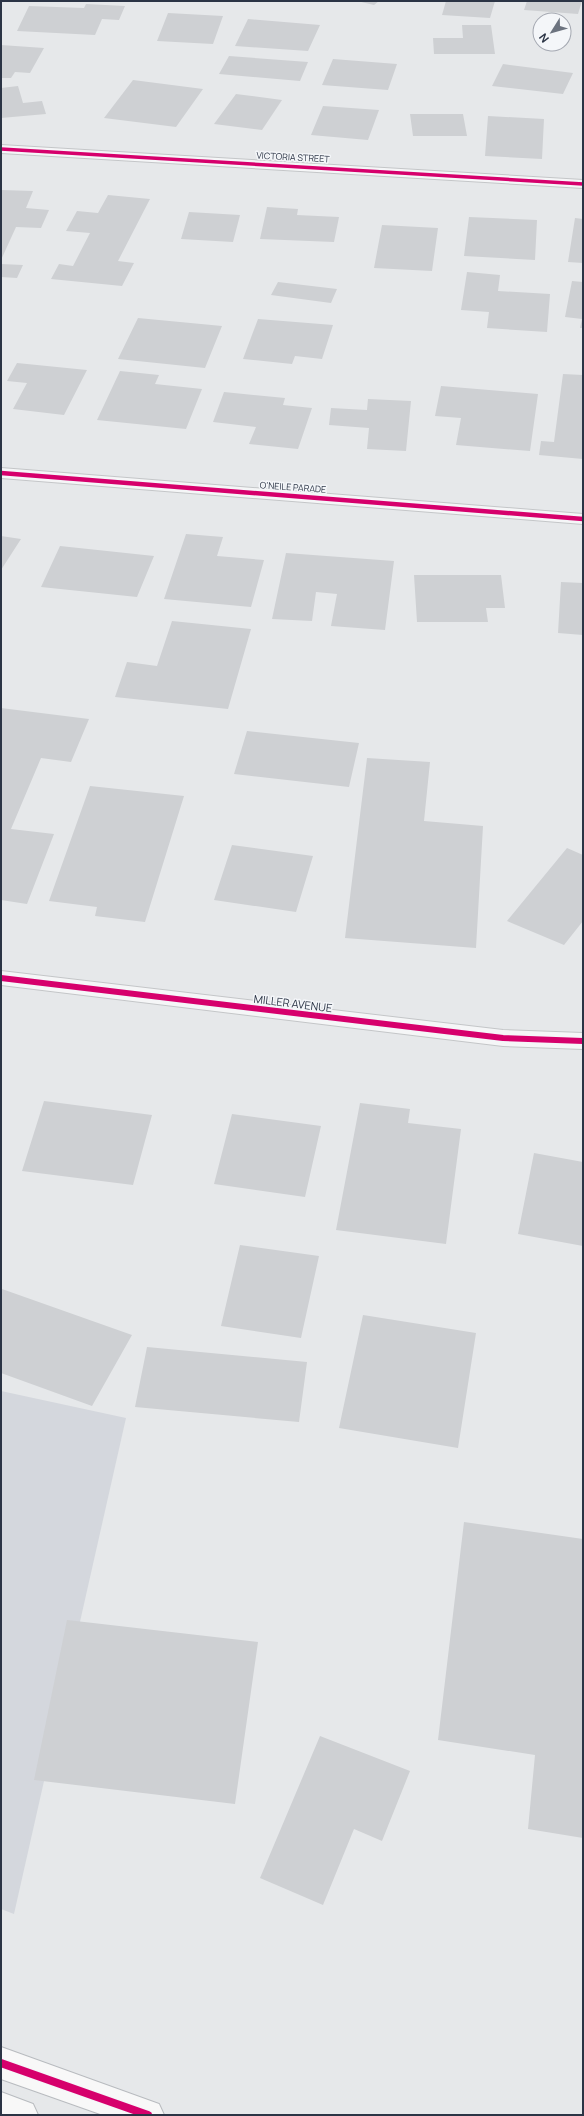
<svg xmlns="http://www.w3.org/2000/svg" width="584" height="2116" viewBox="0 0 584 2116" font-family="Manrope,sans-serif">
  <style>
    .built { fill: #d4d7dd }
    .building { fill: #ced0d3 }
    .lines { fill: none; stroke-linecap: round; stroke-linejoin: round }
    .street-casing { stroke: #c4c6c8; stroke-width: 2 }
    .highway-casing { stroke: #b8bbbf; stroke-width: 2 }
    .street { fill: #f5f6f7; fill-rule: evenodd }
    .highway { fill: #f8f8f8; fill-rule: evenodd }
    .cycleway-far3-casing { stroke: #f4f6f9; stroke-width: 5 }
    .cycleway-far2-casing { stroke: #f4f6f9; stroke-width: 6 }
    .cycleway-far1-casing { stroke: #f4f6f9; stroke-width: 8 }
    .cycleway-casing { stroke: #f4f6f9; stroke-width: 10 }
    .cycleway-far3 { stroke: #d6006c; stroke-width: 3.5 }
    .cycleway-far2 { stroke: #d6006c; stroke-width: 4.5 }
    .cycleway-far1 { stroke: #d6006c; stroke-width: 6 }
    .cycleway { stroke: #d6006c; stroke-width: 8 }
    .labels { text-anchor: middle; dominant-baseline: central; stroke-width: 3; stroke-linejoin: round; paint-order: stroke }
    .far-street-label { font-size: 9px; fill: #2b3445; stroke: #f4f6f9 }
    .street-label { font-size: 11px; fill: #2b3445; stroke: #f4f6f9 }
  </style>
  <rect width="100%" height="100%" fill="#e6e8ea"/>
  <path class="built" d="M1,1391L126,1418L14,1914L1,1909Z"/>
  <path class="building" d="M357,1H379L374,5Z
    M446,1H495L490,18L442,15Z
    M527,1H582L578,14L524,10Z
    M86,4L125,6L119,20L102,19L95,35L17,31L29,6L84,8Z
    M168,13L223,16L213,44L157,41Z
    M248,19L320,25L308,51L235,46Z
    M462,25H491L495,54H434L433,38H463Z
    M1,45L44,48L30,73L15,72L11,78H1Z
    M229,56L308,62L300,81L219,74Z
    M333,59L397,64L388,90L322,85Z
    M503,64L573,73L563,94L492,86Z
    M133,80L203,89L176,127L104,118Z
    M18,86L23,103L42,101L46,114L1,118V88Z
    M236,94L282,100L262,130L214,124Z
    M323,106L379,110L368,140L311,135Z
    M410,114H463L467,136H413Z
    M488,116L544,119L542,159L485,156Z
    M1,190L33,191L26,208L49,210L41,228L16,227L1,260Z
    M108,195L150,199L118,261L134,263L122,286L51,279L59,264L73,266L90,233L66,231L77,211L98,213Z
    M267,207L298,209L297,215L339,217L334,242L260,239Z
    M189,212L240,215L233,242L181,239Z
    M469,217L537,220L535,260L464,256Z
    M575,218L583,219V263L568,262Z
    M382,225L438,228L432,271L374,268Z
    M1,264L23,265L17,278L1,277Z
    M467,272L500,275L498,291L550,294L547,332L487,328L489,312L461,310Z
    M572,281L583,282V328H580L582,319L565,317Z
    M278,282L337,289L331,303L271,295Z
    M138,318L222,326L205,368L118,359Z
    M258,319L333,325L322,359L295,356L292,364L243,359Z
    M17,363L87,370L64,415L13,409L27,383L7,381Z
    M120,371L159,375L155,384L202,389L186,429L97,420Z
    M563,374L583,375V459L539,455L541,441L554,442Z
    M441,386L538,394L530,451L456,445L461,418L435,416Z
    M224,392L285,398L283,405L312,408L298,449L249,444L256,427L213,422Z
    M368,399L411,401L406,451L367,449L369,428L329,425L331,408L367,410Z
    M186,534L223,537L217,556L264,560L251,607L164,599Z
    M1,536L21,539L1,570Z
    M60,546L154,556L137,597L41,587Z
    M286,553L394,561L385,630L331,626L337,594L316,592L312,621L272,619Z
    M414,575H501L505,608H486L488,622H417Z
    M561,582L583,583V635L558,633Z
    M172,621L251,629L228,709L115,697L127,662L157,666Z
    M1,708L89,719L71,762L41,758L11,829L54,834L27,904L1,900Z
    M247,731L359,743L349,787L234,774Z
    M367,758L430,762L424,821L483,826L476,948L345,938Z
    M90,786L184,796L145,922L95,916L97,907L49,901Z
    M232,845L313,856L296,912L214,900Z
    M567,848L583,855V921L564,945L507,921Z
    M44,1101L152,1115L133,1185L22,1171Z
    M360,1103L410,1109L408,1123L461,1129L446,1244L336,1230Z
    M232,1114L321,1126L305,1197L214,1184Z
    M534,1153L583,1162V1246L518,1234Z
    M240,1245L319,1256L301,1338L221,1326Z
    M2,1289L132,1335L92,1406L1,1373Z
    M363,1315L476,1333L458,1448L339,1428Z
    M147,1347L307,1362L299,1422L135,1407Z
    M464,1522L583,1539V1838L528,1829L535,1755L438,1740Z
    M67,1620L258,1642L235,1804L34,1780Z
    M320,1736L410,1771L382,1841L354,1829L323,1905L260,1878Z"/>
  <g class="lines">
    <g class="street-casing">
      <path id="street" d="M1,145L583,180V188L1,153Z
        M1,468L583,514V524L1,478Z
        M1,971L503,1030L583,1033V1049L503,1046L1,985Z"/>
    </g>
    <g class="highway-casing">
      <path id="highway" d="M1,2047L159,2104L164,2115H103L1,2079Z
        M1,2092L33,2104L38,2115H1Z"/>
    </g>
    <use href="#street" class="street"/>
    <use href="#highway" class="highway"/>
    <g class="cycleway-far3-casing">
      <path id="cycleway-far3" d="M1,149L583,184"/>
    </g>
    <g class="cycleway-far2-casing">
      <path id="cycleway-far2" d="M1,473L583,519"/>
    </g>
    <g class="cycleway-far1-casing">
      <path id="cycleway-far1" d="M1,978L503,1038L583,1041"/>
    </g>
    <g class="cycleway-casing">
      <path id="cycleway" d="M1,2063L148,2115"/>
    </g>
    <use href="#cycleway-far3" class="cycleway-far3"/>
    <use href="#cycleway-far2" class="cycleway-far2"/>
    <use href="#cycleway-far1" class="cycleway-far1"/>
    <use href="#cycleway" class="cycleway"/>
  </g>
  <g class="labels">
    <g class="far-street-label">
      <text transform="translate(293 157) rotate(3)">VICTORIA STREET</text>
      <text transform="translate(293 487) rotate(4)">O'NEILE PARADE</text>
    </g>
    <g class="street-label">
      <text transform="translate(293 1003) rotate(7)">MILLER AVENUE</text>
    </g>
  </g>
  <rect width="584" height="2116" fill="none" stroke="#2b3445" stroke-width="4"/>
  <g transform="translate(552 32) rotate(233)"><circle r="19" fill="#f4f6f9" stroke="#a4a8b1"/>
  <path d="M0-3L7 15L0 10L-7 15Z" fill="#6c737f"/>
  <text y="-6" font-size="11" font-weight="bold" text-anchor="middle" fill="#2b3445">N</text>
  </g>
</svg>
